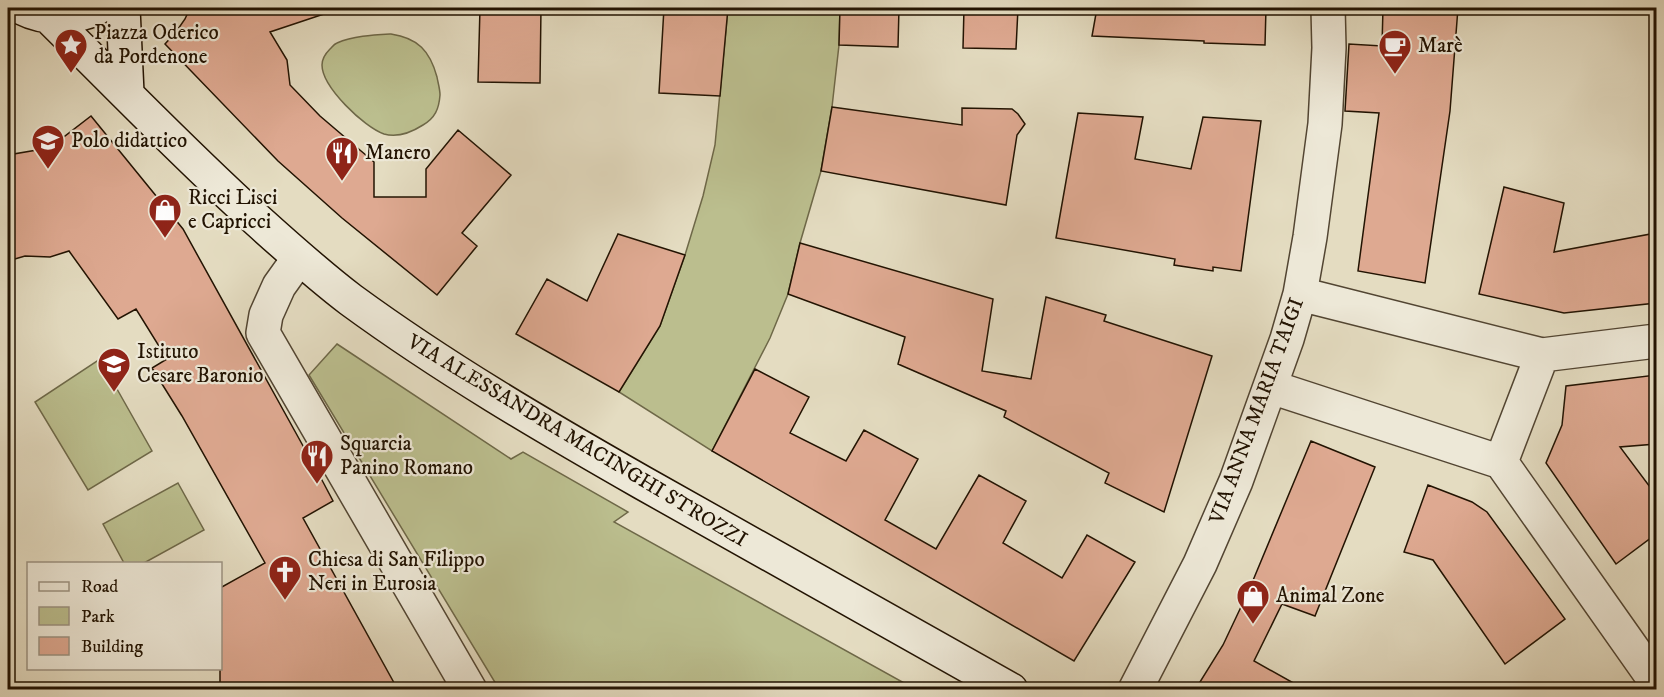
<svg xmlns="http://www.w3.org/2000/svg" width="1664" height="697" viewBox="0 0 1664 697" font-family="'IM FELL DW Pica',serif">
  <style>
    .green { fill: #bbbe8e; stroke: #6e6848; stroke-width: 1.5 }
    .building { fill: #dea991; stroke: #221302; stroke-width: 1.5 }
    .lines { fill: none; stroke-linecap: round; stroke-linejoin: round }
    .street-casing { stroke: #524532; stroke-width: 36 }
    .secondary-casing { stroke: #221302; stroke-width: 36 }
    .street { stroke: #ede8d7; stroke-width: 33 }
    .secondary { stroke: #ede8d7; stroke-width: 33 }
    .labels { text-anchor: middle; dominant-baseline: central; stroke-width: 4.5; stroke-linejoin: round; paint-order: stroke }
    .poi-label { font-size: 21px; fill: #221302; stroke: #ede8d7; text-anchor: start }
    .street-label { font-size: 21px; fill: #221302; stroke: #ede8d7 }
  </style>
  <rect width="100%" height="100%" fill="#e4dcc1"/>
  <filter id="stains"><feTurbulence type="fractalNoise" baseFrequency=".00333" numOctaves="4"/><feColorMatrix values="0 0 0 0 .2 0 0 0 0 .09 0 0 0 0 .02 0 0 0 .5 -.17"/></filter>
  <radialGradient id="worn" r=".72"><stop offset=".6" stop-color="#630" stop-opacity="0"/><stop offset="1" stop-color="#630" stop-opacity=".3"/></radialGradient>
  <path class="green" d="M728,8H840L839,45L832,107L821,171L800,243L788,294L770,338L712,451L619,392L660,326L685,255L703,196L715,145Z
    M391,34C418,38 430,51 437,77C438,83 440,89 440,95C439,109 435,118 423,125C412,132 398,138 384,134C364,127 322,87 322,65C322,59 326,53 330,49C332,47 334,44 337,43C353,36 373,35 391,34Z
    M337,344L511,459L523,452L628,512L614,522L915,689H499L309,375Z
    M100,359L152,451L88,490L35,402Z
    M178,483L204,530L144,563H124L103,524Z"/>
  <path class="building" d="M190,8H326L327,13L270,32L287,60L290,85L320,116L374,162V197H426V169L458,130L511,175L462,233L477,246L437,295L342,218L278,161L165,44L176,32L185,19Z
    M480,8H541L540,83L478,82Z
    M664,8H728L720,96L659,93Z
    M840,8H899L898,47L839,45Z
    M964,8H1018L1016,49L963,48Z
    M1097,8H1266L1265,45L1204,43V41L1092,36Z
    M1383,8H1458L1450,111L1425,283L1358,271L1379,113L1345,111L1349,44L1382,46Z
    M832,107L962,125V108L1012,109L1018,114L1025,124L1017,135L1006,205L821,171Z
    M1078,113L1143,117L1135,159L1191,169L1203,117L1261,121L1241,271L1213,267V271L1174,265L1175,259L1056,238Z
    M91,116L183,229L323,482L333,501L303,518L398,690H220V588L265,563L182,416L152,368L167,359L136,309L118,319L69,251L50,257L25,256L8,261V155L37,150L61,139Z
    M1504,187L1564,203L1554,252L1656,233V303L1564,313L1479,294Z
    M618,234L685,255L660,326L619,392L516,334L547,279L587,301Z
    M800,243L993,299L982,371L1031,379L1046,297L1106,315L1104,321L1212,356L1164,512L1105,483L1109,473L1004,417L1006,411L898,364L905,337L788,294Z
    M755,369L809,397L790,433L846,461L864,430L918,459L885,520L936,549L979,475L1026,501L1003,543L1062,578L1087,535L1135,562L1074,661L712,451Z
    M1656,375V444L1620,447L1656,495V534L1616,564L1546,463L1562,425L1566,386Z
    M1311,441L1375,467L1315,616L1282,604L1254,661L1306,690H1195L1223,645L1249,590Z
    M1428,485L1472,502L1487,512L1565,619L1505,664L1433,560L1404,552Z"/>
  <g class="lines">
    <g class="street-casing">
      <path id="street" d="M299,258L279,286L266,315L263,333L470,690
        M1542,355L1656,341
        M1271,387L1501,462L1542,355L1300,294
        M1501,462L1656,682
        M1135,690L1200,564L1236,481L1287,339L1300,294L1310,237L1325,124L1329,48L1328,8"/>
    </g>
    <g class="secondary-casing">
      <path id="secondary" d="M22,8C46,20 73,19 97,8
        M123,8L127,93
        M48,16C117,84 184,154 256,219C287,247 318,275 351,300C444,368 543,426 643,483C765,552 888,620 1011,690"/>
    </g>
    <use href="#street" class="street"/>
    <use href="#secondary" class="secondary"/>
  </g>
  <defs>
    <g id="sight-pin" transform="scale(1.725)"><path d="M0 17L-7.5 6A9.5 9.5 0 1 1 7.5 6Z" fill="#8f2418" stroke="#ede8d7"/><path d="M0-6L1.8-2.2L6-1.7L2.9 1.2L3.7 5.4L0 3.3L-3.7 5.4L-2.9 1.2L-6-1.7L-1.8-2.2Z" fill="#fff"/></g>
    <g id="cafe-pin" transform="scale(1.725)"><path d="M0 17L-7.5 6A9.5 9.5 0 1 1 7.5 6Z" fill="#8f2418" stroke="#ede8d7"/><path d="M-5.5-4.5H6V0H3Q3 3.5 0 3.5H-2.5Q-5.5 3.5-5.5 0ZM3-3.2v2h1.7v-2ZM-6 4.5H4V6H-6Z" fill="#fff"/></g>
    <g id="university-pin" transform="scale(1.725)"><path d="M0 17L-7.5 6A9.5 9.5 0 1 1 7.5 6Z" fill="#8f2418" stroke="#ede8d7"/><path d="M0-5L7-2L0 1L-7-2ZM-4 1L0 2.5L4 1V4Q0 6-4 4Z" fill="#fff"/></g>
    <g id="restaurant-pin" transform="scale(1.725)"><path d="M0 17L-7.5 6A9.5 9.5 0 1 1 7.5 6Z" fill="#8f2418" stroke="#ede8d7"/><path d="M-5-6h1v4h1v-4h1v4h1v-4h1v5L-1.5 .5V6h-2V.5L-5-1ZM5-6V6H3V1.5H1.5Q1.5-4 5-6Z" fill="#fff"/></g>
    <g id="shop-pin" transform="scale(1.725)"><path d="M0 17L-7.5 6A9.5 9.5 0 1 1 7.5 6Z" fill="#8f2418" stroke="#ede8d7"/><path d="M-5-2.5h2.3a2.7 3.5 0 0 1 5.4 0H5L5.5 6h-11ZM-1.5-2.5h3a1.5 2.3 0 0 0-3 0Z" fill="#fff"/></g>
    <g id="school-pin" transform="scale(1.725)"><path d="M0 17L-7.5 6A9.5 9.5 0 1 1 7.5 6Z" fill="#8f2418" stroke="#ede8d7"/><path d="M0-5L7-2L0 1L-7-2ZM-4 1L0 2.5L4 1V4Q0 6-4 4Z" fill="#fff"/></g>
    <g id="church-pin" transform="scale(1.725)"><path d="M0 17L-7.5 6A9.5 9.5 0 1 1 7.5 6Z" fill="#8f2418" stroke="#ede8d7"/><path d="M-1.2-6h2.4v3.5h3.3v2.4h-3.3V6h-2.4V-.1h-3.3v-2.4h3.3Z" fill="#fff"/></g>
  </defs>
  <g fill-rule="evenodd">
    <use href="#sight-pin" x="71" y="45"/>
    <use href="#cafe-pin" x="1395" y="46"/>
    <use href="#university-pin" x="48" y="141"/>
    <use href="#restaurant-pin" x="342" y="153"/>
    <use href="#shop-pin" x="165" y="210"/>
    <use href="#school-pin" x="114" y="364"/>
    <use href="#restaurant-pin" x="317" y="456"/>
    <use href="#church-pin" x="285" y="572"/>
    <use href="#shop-pin" x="1253" y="596"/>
  </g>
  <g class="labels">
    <g class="poi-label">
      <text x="94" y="33">Piazza Oderico<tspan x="94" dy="24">da Pordenone</tspan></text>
      <text x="1418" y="46">Marè</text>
      <text x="71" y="141">Polo didattico</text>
      <text x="365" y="153">Manero</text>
      <text x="188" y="198">Ricci Lisci<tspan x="188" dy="24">e Capricci</tspan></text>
      <text x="137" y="352">Istituto<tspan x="137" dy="24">Cesare Baronio</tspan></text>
      <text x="340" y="444">Squarcia<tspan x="340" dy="24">Panino Romano</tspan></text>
      <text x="308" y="560">Chiesa di San Filippo<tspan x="308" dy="24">Neri in Eurosia</tspan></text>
      <text x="1276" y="596">Animal Zone</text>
    </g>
    <g class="street-label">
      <text transform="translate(1257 411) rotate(-70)">VIA ANNA MARIA TAIGI</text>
      <text transform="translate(577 441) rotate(31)">VIA ALESSANDRA MACINGHI STROZZI</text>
    </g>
  </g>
  <rect width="1664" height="697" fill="none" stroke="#e4dcc1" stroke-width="30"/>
  <rect x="9" y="9" width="1646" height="679" fill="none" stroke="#221302" stroke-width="3"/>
  <rect x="15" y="15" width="1634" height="667" fill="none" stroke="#221302" stroke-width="1.5"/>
  <rect x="27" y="562" width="195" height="108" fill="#ede8d7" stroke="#9c9382" stroke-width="1.5"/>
  <rect x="39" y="582" width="30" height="9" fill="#ede8d7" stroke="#9c9382" stroke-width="1.5"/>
  <text x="81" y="592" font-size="18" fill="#221302">Road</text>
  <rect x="39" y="607" width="30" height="18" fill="#bbbe8e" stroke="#9c9382" stroke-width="1.5"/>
  <text x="81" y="622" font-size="18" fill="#221302">Park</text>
  <rect x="39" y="637" width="30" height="18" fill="#dea991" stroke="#9c9382" stroke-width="1.5"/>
  <text x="81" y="652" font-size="18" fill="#221302">Building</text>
  <rect width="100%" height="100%" filter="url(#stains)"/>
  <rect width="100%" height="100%" fill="url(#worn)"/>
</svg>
